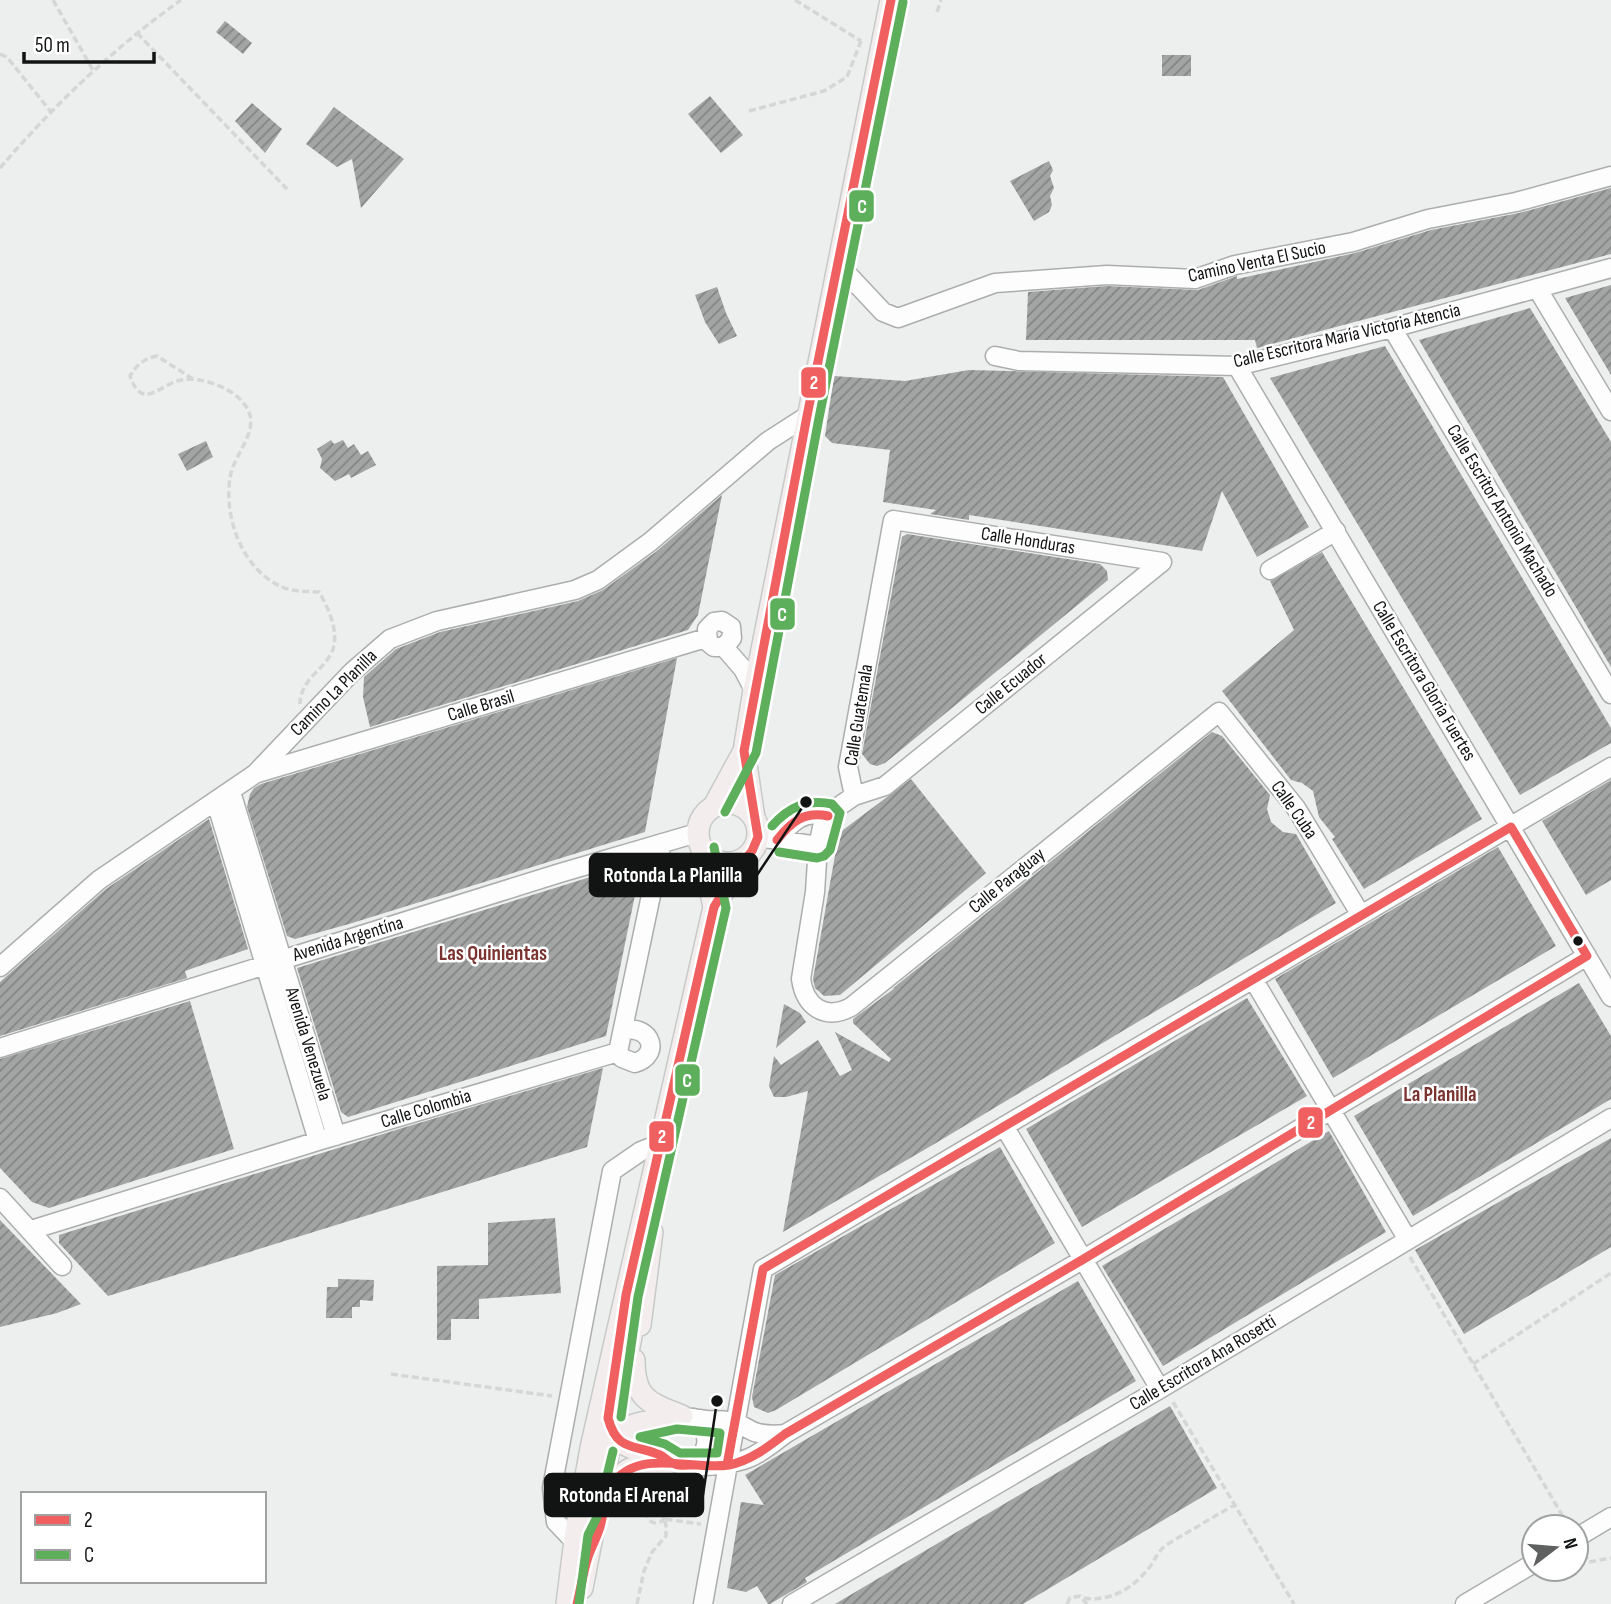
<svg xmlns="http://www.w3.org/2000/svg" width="1611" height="1604" viewBox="0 0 1611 1604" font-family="'Sofia Sans Condensed',sans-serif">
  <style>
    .building { fill: url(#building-hatch) }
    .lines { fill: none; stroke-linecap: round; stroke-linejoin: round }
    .minor-casing { stroke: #acaead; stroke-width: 21 }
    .major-casing { stroke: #c8cac9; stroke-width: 24 }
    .path { stroke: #d5d6d5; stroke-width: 3.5; stroke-dasharray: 7 3.5; stroke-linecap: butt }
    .minor { stroke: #fcfdfc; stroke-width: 18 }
    .major { stroke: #f3eeed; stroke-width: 21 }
    .bus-1-casing { stroke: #fff; stroke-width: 14 }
    .bus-2-casing { stroke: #fff; stroke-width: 14 }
    .bus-1 { stroke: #f06060; stroke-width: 9 }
    .bus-2 { stroke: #5daf5b; stroke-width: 9 }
    .bus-dot { fill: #121413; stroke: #fff; stroke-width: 2.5 }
    .labels { text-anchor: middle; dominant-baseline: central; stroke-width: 5; stroke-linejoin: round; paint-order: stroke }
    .street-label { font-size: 19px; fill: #121413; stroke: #fff }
    .neighbourhood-label { font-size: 21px; font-weight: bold; fill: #7a332f; stroke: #fff }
    .leader { fill: none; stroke: #121413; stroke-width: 2.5 }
    .callout-dot { fill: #121413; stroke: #fff; stroke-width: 2.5 }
    .callout { fill: #121413; stroke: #121413; stroke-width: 2.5 }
    .callout-label { font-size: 21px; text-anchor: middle; font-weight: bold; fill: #fff }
    .line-badge { stroke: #fff; stroke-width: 2.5 }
    .badge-label { font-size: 19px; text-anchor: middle; font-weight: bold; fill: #fff }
  </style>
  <defs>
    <pattern id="building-hatch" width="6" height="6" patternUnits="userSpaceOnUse" patternTransform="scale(1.75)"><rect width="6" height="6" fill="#a3a5a4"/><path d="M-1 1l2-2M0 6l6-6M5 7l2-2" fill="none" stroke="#838584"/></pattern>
  </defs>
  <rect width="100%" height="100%" fill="#ecefed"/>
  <path class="building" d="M225,21L252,43L243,54L216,32Z
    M1162,55H1191V76H1162Z
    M710,96L743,135L721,153L688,114Z
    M252,103L282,129L265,153L235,121Z
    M334,107L404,159L361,208L352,159L337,167L306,144Z
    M1049,161L1053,170L1050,176L1054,188L1050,196L1052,205L1049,212L1034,221L1010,181Z
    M1611,188V254L1257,348L1255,340H1026L1028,292L1107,286L1198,290L1237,276V279L1355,253L1431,230L1519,213Z
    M1611,285V375L1565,298Z
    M717,287L726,313L737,336L719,344L705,322L695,295Z
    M1530,308L1611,442V667L1419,340Z
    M1385,346L1611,728V743L1520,795L1270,378Z
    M969,370L1223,377L1309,527L1257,557L1222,491L1202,551L969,515V520L930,514L936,510L883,502L890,450L832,443L825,436L834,376L905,381Z
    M331,440L334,444L343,440L348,448L354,444L361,455L368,451L376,465L351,478L349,474L335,481L320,468L322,459L317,449Z
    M206,441L213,457L187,471L178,454Z
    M722,495L698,615L688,630L370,727L363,697L364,677L396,649L440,632L578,601L603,590L657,551Z
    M907,534L1100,564L1107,571L1108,580L885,763L877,766L870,764L862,754L902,537Z
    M1322,552L1482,819L1364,889L1332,839L1335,837L1319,817L1313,791L1302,783L1291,780L1222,691L1294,630L1270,581Z
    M677,658L645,832L349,924L295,939L287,936L247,807L250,794L254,788L261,784Z
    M1212,732L1222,736L1270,795L1267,809L1271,822L1283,832L1296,834L1336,903L936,1143L783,1232L808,1091L786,1097H774L769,1086L774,1056L781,1065L818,1040L840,1076L852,1070L835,1032L889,1062L891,1059L853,1023V1019L895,988L892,989Z
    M911,779L986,873L840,995L824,996L815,988L813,979L839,833Z
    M1611,780V880L1586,895L1542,821Z
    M209,819L248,949L185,971L187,978L0,1036V982L106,889Z
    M1498,847L1556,946L1333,1078L1275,979Z
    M642,861L606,1036L348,1117L341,1112L297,968Z
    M1579,983L1611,1036V1099L1413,1216L1354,1116Z
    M1247,998L1307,1096L1082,1227L1026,1129Z
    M190,1001L234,1149L49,1208L32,1202L0,1168V1059Z
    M784,1004L800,1013L806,1022L776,1048Z
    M603,1068L587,1147L108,1296L59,1243V1235L399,1129Z
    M1329,1131L1386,1232L1163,1366L1102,1266Z
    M1611,1138V1247L1464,1334L1415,1250Z
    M1000,1147L1055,1243L776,1410L768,1413L754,1407L752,1397L775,1275Z
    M555,1218L561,1293L479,1299V1319H451V1340H437V1266L488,1265V1223Z
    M0,1220L81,1304L57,1313L0,1327Z
    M338,1279L374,1280L373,1301L360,1300V1307H352V1318H326L327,1287H338Z
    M1078,1281L1136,1381L805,1578L807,1582L770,1604H768L757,1586L746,1592L727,1588L741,1502L764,1505L745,1475Z
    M1170,1406L1217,1488L1023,1604H835Z"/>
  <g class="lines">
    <g class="minor-casing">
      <path id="minor" d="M838,264L883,312L898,318L995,283L1107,275L1195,279L1235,265L1353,242L1428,219L1516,202L1611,176
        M1537,288L1611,411
        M1392,328L1611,694
        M995,356L1019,361L1237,366L1392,328L1611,268
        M1237,366L1611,997
        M1162,562L885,786L854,796L832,811L823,823L818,846L815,892L801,979C805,1006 824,1021 851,1007L1219,712L1296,808L1361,915
        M1270,570L1336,531
        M724,647L732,638L731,627L722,621L714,622L707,629L708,642L714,647H724L743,669L754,690
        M258,773L706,638
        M231,792L336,1136
        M854,796L848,767L893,520L1162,562
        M216,802L318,1141
        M758,837L818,846
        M777,840C791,822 804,809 828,816
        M0,967L99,880L255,774L352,672L390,639L437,621L575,590L598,580L650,542L768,441L807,416
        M1253,979L1408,1240
        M0,1048L560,873L697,833
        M618,1052L662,843
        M618,1052L622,1058L635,1063C661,1055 652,1025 624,1030
        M1004,1126L1160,1389
        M0,1198L62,1266
        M31,1230L318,1141L618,1052
        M785,1434C776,1435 767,1435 758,1433C749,1431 742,1424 734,1422C726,1420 716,1420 707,1420C689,1418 664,1410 658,1435C649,1478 727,1467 749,1458C763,1452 773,1443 785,1434L1082,1260L1587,956
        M686,1465C710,1458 713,1433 694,1418
        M1576,1538L1611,1517
        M575,1542L556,1522L552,1488L612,1171L641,1151L661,1143
        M703,1604L763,1269L1611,767
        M792,1604L1160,1389L1611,1118
        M1465,1604L1534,1563"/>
    </g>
    <g class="major-casing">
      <path id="major" d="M698 833a30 30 0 1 1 60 0a30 30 0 1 1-60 0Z
        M714,806L744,751
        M754,818L744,751L754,690L891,0
        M702,850L714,907
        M640,1325L652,1232
        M634,1360C634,1399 649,1403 682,1416
        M610,1425C616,1448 641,1451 662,1455
        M605,1440C622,1425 647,1421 670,1419
        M607,1501C618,1469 634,1462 667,1464
        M582,1588L636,1311
        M567,1604L576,1532L591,1448L714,907L734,874L747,857"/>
    </g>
    <path class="path" d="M53,0L94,72
      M795,0L861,41
      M937,12L941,0
      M137,33L287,189
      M0,54L7,57L51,112
      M749,111L824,91L847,77L861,41
      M0,168C53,106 115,47 181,0
      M193,379L157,356C144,359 137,364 130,376C142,412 160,384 181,380C202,376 235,388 247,408C260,430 236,452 231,473C222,514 241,569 282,587C294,592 306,591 319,592C328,607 339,631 333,649C325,671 301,677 300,704
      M1410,1257L1568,1525
      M1473,1364L1611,1273
      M391,1374L552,1396
      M1173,1402L1294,1604
      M647 1514a9 9 0 1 1 18 0a9 9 0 1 1-18 0Z
      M1584,1553L1589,1562L1611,1558
      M1084,1598C1111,1602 1133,1588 1149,1568C1155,1560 1158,1551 1166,1545L1234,1505
      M637,1604L644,1571L652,1552L666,1536V1525L664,1519L701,1524
      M1067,1604L1070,1598L1080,1596L1087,1604"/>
    <use href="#minor" class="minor"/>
    <use href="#major" class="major"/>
    <g class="bus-1-casing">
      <path id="bus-1" d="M777,840C791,822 804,811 828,816
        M692,1465C687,1465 680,1466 675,1464C669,1463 665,1457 660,1455C634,1444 617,1452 608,1418L626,1295L714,907L734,874L752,851L758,837L744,751L807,416L891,0
        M577,1604C581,1588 583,1572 588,1557C592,1546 597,1537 600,1527C604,1513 604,1497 612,1485C637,1447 692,1471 729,1465C750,1461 768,1447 785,1434L1082,1260L1587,956L1511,827L763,1269L727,1465"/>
    </g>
    <g class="bus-2-casing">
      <path id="bus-2" d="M725,812L756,753L819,418L903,2
        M772,826C789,807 806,799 832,804L840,813L830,850L824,856L817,858L779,852
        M621,1417L638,1297L726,908L714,847
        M677,1429L720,1433L717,1453H680L665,1444L640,1437Z
        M579,1604L588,1535L597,1517L613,1451"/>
    </g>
    <use href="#bus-1" class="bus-1"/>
    <use href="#bus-2" class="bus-2"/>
  </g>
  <circle class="bus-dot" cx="1578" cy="941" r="6"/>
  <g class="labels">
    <g class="street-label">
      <text transform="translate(1257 262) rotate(-12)">Camino Venta El Sucio</text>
      <text transform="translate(1347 336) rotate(-13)">Calle Escritora María Victoria Atencia</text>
      <text transform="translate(1502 511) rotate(59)">Calle Escritor Antonio Machado</text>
      <text transform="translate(1028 541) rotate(9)">Calle Honduras</text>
      <text transform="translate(1424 681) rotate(59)">Calle Escritora Gloria Fuertes</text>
      <text transform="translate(1011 684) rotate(-39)">Calle Ecuador</text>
      <text transform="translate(334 693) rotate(-45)">Camino La Planilla</text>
      <text transform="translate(481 706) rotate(-17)">Calle Brasil</text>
      <text transform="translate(859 715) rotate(-81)">Calle Guatemala</text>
      <text transform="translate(1294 810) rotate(55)">Calle Cuba</text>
      <text transform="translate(1007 881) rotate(-39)">Calle Paraguay</text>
      <text transform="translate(348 939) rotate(-17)">Avenida Argentína</text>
      <text transform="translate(308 1044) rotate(73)">Avenida Venezuela</text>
      <text transform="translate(426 1109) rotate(-17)">Calle Colombia</text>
      <text transform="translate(1203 1363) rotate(-31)">Calle Escritora Ana Rosetti</text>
    </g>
    <g class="neighbourhood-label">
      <text x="493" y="953">Las Quinientas</text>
      <text x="1440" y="1094">La Planilla</text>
    </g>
  </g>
  <path class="leader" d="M806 802L757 875M717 1401L703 1495"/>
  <g class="callout-dot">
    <circle cx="806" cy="802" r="7"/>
    <circle cx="717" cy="1401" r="7"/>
  </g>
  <g class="callout">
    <rect x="590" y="854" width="167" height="42" rx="7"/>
    <rect x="545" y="1474" width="158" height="42" rx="7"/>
  </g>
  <g class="callout-label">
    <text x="673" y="882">Rotonda La Planilla</text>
    <text x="624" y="1502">Rotonda El Arenal</text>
  </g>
  <g class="line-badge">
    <rect x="848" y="189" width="27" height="34" rx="7" fill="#5daf5b"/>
    <rect x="800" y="366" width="27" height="33" rx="7" fill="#f06060"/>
    <rect x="769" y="597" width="27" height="34" rx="7" fill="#5daf5b"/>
    <rect x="674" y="1063" width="27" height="34" rx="7" fill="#5daf5b"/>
    <rect x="1297" y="1106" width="27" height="33" rx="7" fill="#f06060"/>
    <rect x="648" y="1120" width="27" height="33" rx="7" fill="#f06060"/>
  </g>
  <g class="badge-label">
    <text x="862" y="213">C</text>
    <text x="814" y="389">2</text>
    <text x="782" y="621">C</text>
    <text x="687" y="1087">C</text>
    <text x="1311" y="1129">2</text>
    <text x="662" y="1143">2</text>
  </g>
  <rect x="21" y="1492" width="245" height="91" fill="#ffffff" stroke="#a0a1a1" stroke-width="2"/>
  <rect x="35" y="1515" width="35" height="10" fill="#f06060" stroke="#a0a1a1" stroke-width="2"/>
  <text x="84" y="1527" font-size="21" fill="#121413">2</text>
  <rect x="35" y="1550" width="35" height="10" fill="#5daf5b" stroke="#a0a1a1" stroke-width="2"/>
  <text x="84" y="1562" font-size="21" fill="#121413">C</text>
  <g transform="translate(1555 1548) rotate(74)"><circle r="33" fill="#ffffff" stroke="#a0a1a1" stroke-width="2"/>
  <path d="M0-5L12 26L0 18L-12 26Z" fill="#5e615f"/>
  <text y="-10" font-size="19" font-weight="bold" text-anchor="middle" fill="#121413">N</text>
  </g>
  <path d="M24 52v10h130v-10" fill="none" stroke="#121413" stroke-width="3.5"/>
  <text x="35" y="52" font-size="21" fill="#121413" stroke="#ffffff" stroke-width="5" paint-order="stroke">50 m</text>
</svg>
